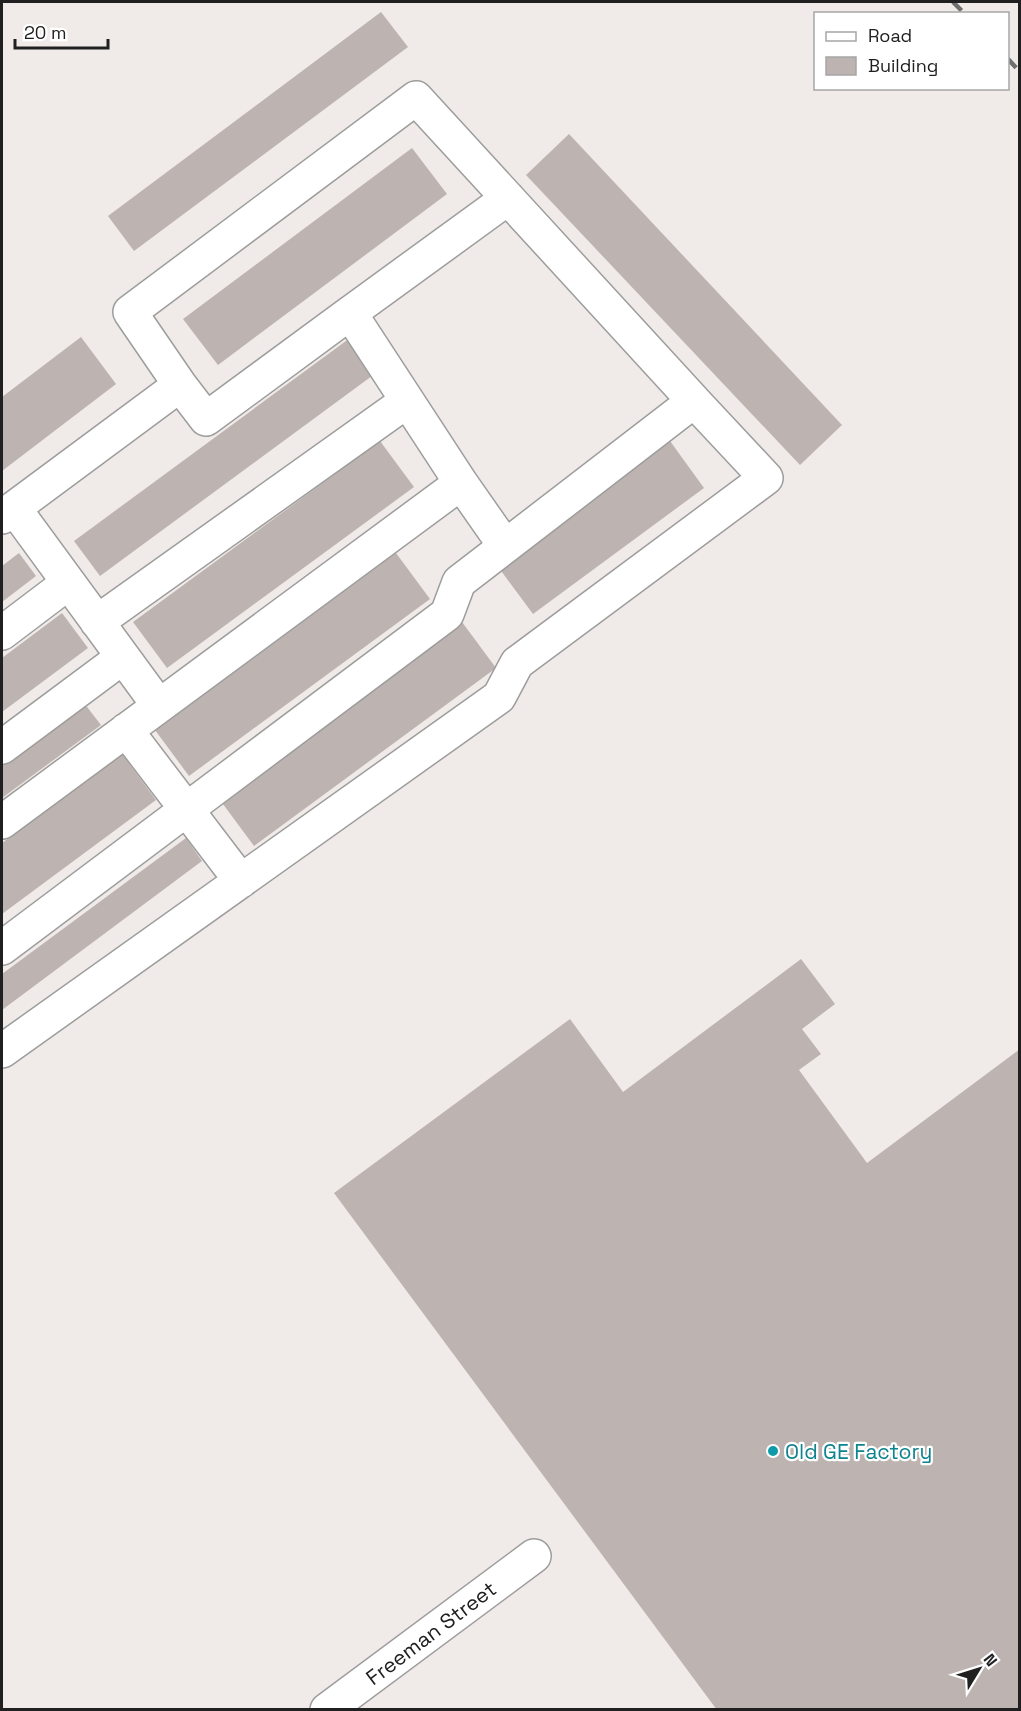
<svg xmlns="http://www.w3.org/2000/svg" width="1021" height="1711" viewBox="0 0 1021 1711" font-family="'Space Grotesk',sans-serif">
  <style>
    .building { fill: #bdb3b0 }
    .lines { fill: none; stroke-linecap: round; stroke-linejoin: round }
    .minor-casing { stroke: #9d9d9d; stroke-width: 36 }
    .minor { stroke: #fff; stroke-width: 33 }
    .rail { stroke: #6e6e6e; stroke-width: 4.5; stroke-dasharray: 12 12; stroke-linecap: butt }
    .culture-dot { fill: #0f9aa8; stroke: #fff; stroke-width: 2 }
    .labels { text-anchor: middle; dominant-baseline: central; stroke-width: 4.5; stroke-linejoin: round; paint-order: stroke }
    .culture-label { font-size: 21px; fill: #0d838f; stroke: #fff; text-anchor: start }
    .street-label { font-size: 21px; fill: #202020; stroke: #fff }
  </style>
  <rect width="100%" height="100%" fill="#f0ebe8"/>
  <path class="building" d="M381,12L408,47L134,251L108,216Z
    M569,134L842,425L800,465L526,175Z
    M412,148L447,194L218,365L183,319Z
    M81,337L116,384L2,471V397Z
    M350,338L376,373L100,576L74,541Z
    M380,441L414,487L167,668L133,622Z
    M670,441L704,488L533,614L499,568Z
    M19,553L36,576L2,602V566Z
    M396,553L430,599L189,776L155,730Z
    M62,613L88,648L2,712V658Z
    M462,622L496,668L254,846L220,800Z
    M84,703L101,725L2,798V763Z
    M122,754L156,800L2,914V843Z
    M186,838L202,861L2,1010V974Z
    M801,959L835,1004L802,1029L821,1054L799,1070L867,1163L1020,1049V1710H717L334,1193L570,1019L623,1092Z"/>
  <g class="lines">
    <g class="minor-casing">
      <path id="minor" d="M180,385L206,419L350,313
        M461,483L505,546
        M14,508L159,706
        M2,517L180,385L130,312L416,98L694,401L459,582L447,614L2,948
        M97,622L407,401
        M2,633L68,583
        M126,730L241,881
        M2,747L123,657
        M2,822L461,483L350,313L508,198
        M2,1051L499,697L517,663L766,478L694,401
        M327,1710L534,1556"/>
    </g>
    <use href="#minor" class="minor"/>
    <path class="rail" d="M953,2L965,14
      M1008,59L1020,72"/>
  </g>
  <circle class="culture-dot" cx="773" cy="1451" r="6"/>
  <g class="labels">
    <g class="culture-label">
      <text x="785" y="1451">Old GE Factory</text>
    </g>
    <g class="street-label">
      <text transform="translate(431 1633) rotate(-37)">Freeman Street</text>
    </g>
  </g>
  <rect width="1021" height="1711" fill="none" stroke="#202020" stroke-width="6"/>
  <rect x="814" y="12" width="195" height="78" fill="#ffffff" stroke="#a6a6a6" stroke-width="1.5"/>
  <rect x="826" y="32" width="30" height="9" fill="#ffffff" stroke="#a6a6a6" stroke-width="1.5"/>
  <text x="868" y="42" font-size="18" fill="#202020">Road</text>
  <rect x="826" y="57" width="30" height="18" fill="#bdb3b0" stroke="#a6a6a6" stroke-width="1.5"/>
  <text x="868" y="72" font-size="18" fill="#202020">Building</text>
  <g transform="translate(979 1669) rotate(52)" stroke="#ffffff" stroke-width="4.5" paint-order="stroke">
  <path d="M0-4.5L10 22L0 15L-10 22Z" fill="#202020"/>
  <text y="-9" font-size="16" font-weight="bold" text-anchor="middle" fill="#202020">N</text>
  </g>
  <path d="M15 39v9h93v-9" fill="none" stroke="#202020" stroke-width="3"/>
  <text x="24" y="39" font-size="18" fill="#202020" stroke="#ffffff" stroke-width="4.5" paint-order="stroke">20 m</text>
</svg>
